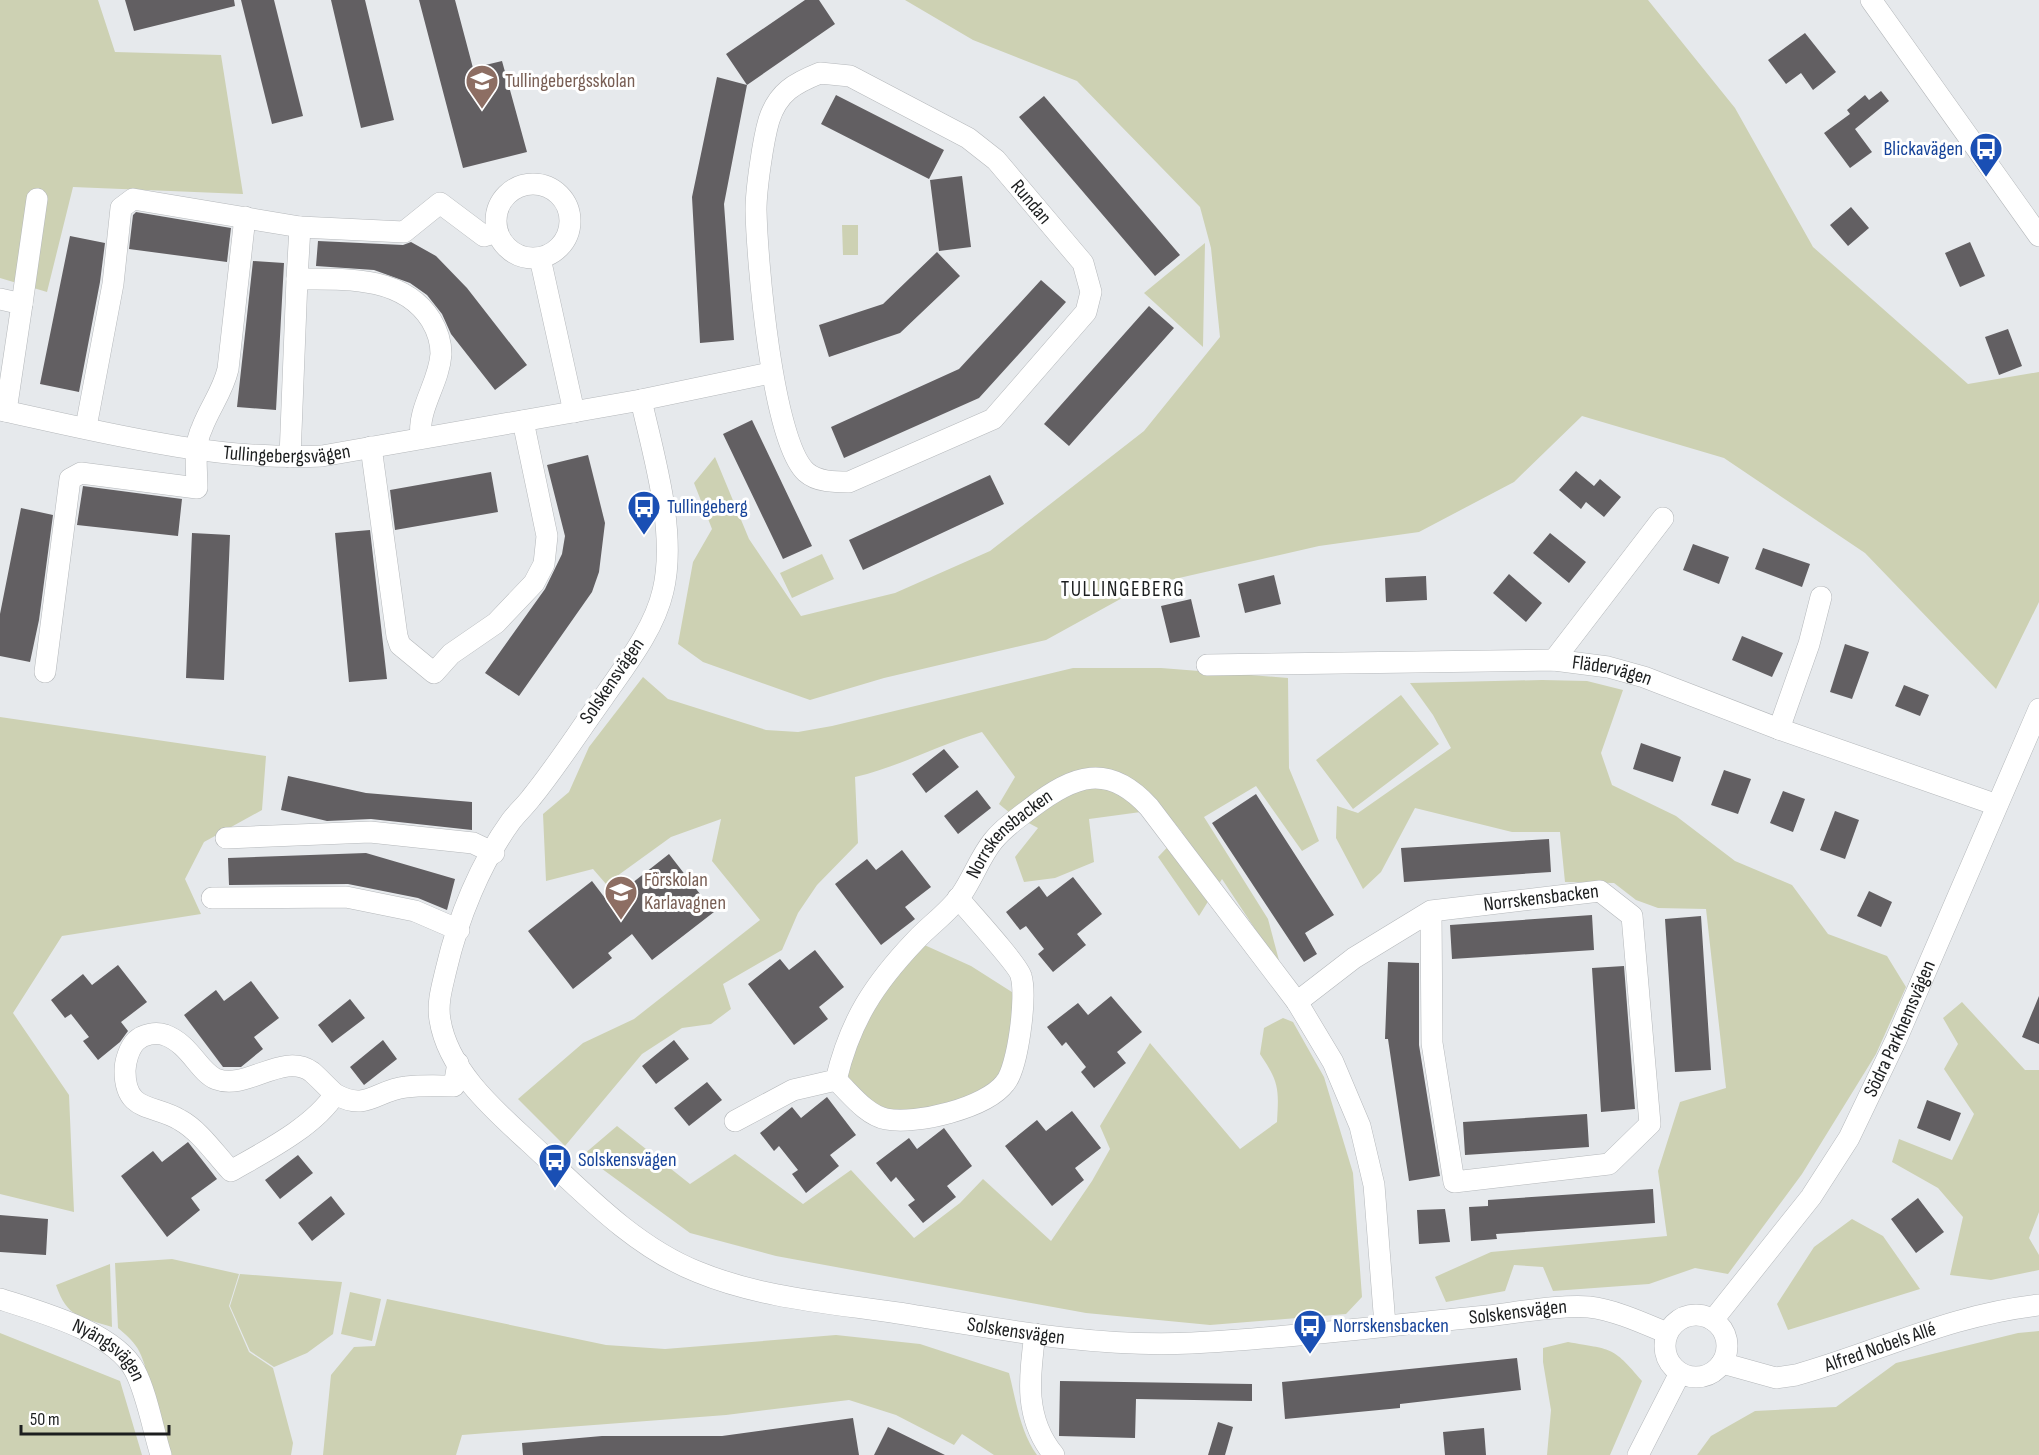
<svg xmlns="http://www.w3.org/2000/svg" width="2039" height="1455" viewBox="0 0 2039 1455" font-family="'Sofia Sans Condensed',sans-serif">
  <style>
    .green { fill: #cdd1b3 }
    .building { fill: #625f62 }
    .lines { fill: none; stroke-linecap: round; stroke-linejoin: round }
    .minor-casing { stroke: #b5b8bb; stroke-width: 22 }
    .minor { stroke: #fff; stroke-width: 21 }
    .labels { text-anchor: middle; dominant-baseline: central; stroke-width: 6; stroke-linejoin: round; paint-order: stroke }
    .education-label { font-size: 20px; fill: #785e54; stroke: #fff; text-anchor: start }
    .transit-label { font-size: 20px; fill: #164399; stroke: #fff; text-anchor: start }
    .street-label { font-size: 20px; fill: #1c1e1f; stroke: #fff }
    .neighbourhood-label { font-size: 21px; letter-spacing: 1.5px; fill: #1c1e1f; stroke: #fff }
  </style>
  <rect width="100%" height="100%" fill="#e6e9ec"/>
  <path class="green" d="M0,0H98L115,52L221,55L243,194L73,187L47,292L0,278Z
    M905,0H1648L1735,108L1813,247L1968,384L2039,372V602L1996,689L1865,553L1724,458L1582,416L1514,482L1419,532L1319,546L1144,586L1046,640L884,678L810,700L703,662L678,644L693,562L712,529L694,483L715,457L749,539L801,616L895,593L990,551L1144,431L1220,337L1211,248L1200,207L1077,81L973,40Z
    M842,225H858V255H843Z
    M1205,243L1203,347L1144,293Z
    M822,554L834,579L792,598L780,573Z
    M1073,668H1161L1288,678L1289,768L1319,841L1302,851L1256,786L1204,817L1268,919L1281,968L1222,879L1199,916L1158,857L1182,832L1163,809L1089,819L1094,862L1055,878L1024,882L1015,857L1038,828L1010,813L999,804L1015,777L982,732C938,745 899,767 855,777L858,843L817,885L798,913L782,950L723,984L731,1009L711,1024L682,1028L642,1054L565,1146L518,1099L583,1043L634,1019L760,920L712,861L721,819L671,837L606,884L593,869L546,881L543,814L569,792L589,747L643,677L668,699L766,730L798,732L832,726Z
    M1542,680L1587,681L1623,690L1601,753L1612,785L1676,816L1735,861L1792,885L1828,934L1887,956L1906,987L1876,1054L1802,1174L1728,1274L1695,1268L1649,1284L1553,1291L1543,1267L1514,1265L1505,1291L1446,1302L1435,1277L1491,1252L1667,1236L1658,1171L1680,1102L1726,1088L1706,909L1658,908L1636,900L1614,883L1565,882L1560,832H1512L1415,808L1381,872L1363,889L1336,838L1337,806L1358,813L1451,748L1433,715L1410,683Z
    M1401,695L1439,744L1353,809L1316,760Z
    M0,717L266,756L262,810L204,842L185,879L201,914L62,936L13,1013L69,1095L74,1212L0,1194Z
    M920,943L971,966L1015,994L1005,1071L969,1102L889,1113L855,1092L846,1071L877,991Z
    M1962,1002L2025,1070H2039V1212L2029,1238L2039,1255V1270L1991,1280L1950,1275L1963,1217L1938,1188L1892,1162L1899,1139L1952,1160L1974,1114L1944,1069L1958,1044L1943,1018Z
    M1283,1018L1293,1022L1324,1077L1353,1173L1362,1297L1346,1314L1210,1325L1086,1313L776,1256L690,1233L583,1155L617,1126L690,1184L735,1154L803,1204L851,1170L914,1238L960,1203L983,1179L1051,1241L1092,1181L1110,1149L1100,1126L1150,1043L1240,1149L1277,1122C1279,1088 1279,1082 1260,1054L1264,1028Z
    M1852,1219L1883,1236L1920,1289L1788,1330L1777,1304L1814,1247Z
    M172,1259L239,1274L229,1306L249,1352L273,1368L293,1443L291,1455H162L136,1371L145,1366C139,1346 133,1341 118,1328L115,1263Z
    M110,1264L112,1327C81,1317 67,1318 56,1285Z
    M240,1274L342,1282L333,1334L307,1353L274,1367L250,1351L230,1306Z
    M350,1292L381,1299L372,1341L341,1334Z
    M387,1299L606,1345L665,1349L836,1335L920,1344L1009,1373C1016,1400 1020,1432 1037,1455H994L962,1434L954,1445L896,1415L849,1400L726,1415L462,1435L456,1455H323L331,1375L354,1347L375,1346Z
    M2039,1331V1455H1697L1711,1436L1755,1411L1836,1407L1896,1363L2018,1333Z
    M0,1333L120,1381L142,1455H0Z
    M1568,1342C1611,1350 1612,1345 1642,1381L1610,1455H1547L1551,1410L1543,1362V1348Z"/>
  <path class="building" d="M125,0H234L235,6L134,31Z
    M241,0H274L303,116L272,124Z
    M331,0H365L394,120L361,128Z
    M419,0H455L473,68L502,61L527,152L463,168Z
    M805,0H819L835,24L747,85L726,54Z
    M1805,33L1836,72L1813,90L1801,73L1786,84L1768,60Z
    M717,77L747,85L724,204L734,340L700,343L692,197Z
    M1881,91L1889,101L1855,129L1872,152L1850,168L1824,133L1850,114L1847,110L1865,95L1869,100Z
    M836,95L944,150L929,179L821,124Z
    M1044,96L1180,255L1155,276L1019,117Z
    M962,176L971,247L939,251L930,180Z
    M1851,207L1869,228L1848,246L1830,225Z
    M136,212L231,228L227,262L129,249L133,215Z
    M70,236L105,243L100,282L79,392L40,384Z
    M318,241L403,245L411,242L436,256L467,288L527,365L495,390L451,334L442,314L427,295L410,283L374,270L316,266Z
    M1970,242L1985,276L1960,287L1945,253Z
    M937,252L960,276L900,333L829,357L819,325L883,304Z
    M253,261L284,263L276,410L237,407Z
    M1041,280L1066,302L979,398L844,458L831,427L959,369Z
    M1149,306L1174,328L1069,446L1044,424Z
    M2008,329L2022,366L1999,375L1985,337Z
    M752,420L812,546L783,559L723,434Z
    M588,455L605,523L599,572L592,592L519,696L485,673L545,589L562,554L565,536L547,465Z
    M1576,471L1594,486L1600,479L1621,497L1604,517L1586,502L1581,509L1559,490Z
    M491,472L498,512L395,530L390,490Z
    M990,475L1004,504L863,570L849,540Z
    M83,486L182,499L178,536L77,525Z
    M21,508L53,515L39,620L30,662L0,656V614Z
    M370,530L387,679L349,682L335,533Z
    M192,533L230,535L224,680L186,678Z
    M1550,533L1586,562L1569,583L1533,553Z
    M1693,544L1729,557L1719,584L1683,570Z
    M1763,548L1810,564L1802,587L1755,569Z
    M1509,574L1542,603L1526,622L1493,593Z
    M1274,575L1281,604L1245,613L1238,584Z
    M1426,576L1427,600L1386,602L1385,578Z
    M1191,599L1200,637L1170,643L1161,606Z
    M1742,636L1783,653L1772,677L1732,660Z
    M1845,644L1869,652L1852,699L1830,692Z
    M1904,685L1929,695L1920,716L1895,706Z
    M1641,743L1681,757L1673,782L1633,769Z
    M944,749L959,767L926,793L912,774Z
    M1724,770L1751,779L1738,814L1711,805Z
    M288,776L366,793L472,802V830L371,819L327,821L281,810Z
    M977,790L991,808L958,834L944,816Z
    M1783,791L1805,799L1793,832L1770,823Z
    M1256,794L1334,915L1305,933L1317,954L1304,962L1212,823Z
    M1835,811L1859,820L1845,859L1820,850Z
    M1549,839L1551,872L1404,882L1401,848Z
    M902,850L931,887L905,907L915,919L881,945L835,884L867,859L876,870Z
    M366,853L455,879L447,910L418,898L348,884L229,885L228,858Z
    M669,854L714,912L652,960L632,934L608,953L612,958L573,989L528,931L592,881L608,902Z
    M1073,877L1102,914L1077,934L1086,945L1053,972L1038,954L1044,949L1026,926L1020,930L1006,912L1039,886L1047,897Z
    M1869,891L1892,902L1881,927L1857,916Z
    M1592,915L1594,950L1452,959L1450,925Z
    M1701,916L1711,1070L1675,1072L1665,919Z
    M815,950L844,987L819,1007L828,1019L794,1045L748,984L780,959L789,970Z
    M1388,962L1419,963V1045L1440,1176L1409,1181L1388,1039H1385Z
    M118,965L147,1002L121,1022L128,1031L120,1042L98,1060L83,1041L89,1037L71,1014L65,1018L51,1000L83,974L92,985Z
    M1624,966L1635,1109L1601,1112L1592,968Z
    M251,981L279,1018L254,1037L263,1049L241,1067H223L184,1015L216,990L224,1001Z
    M1111,996L1142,1032L1117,1052L1126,1063L1094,1088L1081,1072L1086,1067L1066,1042L1062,1046L1047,1027L1078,1003L1088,1015Z
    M2039,996V1044L2022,1037Z
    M350,999L365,1018L332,1043L318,1025Z
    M383,1040L397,1059L364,1085L350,1067Z
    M674,1040L689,1059L656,1084L642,1066Z
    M707,1082L722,1100L689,1126L674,1108Z
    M827,1097L856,1135L830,1155L839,1166L806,1193L792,1174L798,1170L779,1146L774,1151L760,1133L792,1107L801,1118Z
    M1927,1100L1961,1113L1950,1141L1917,1128Z
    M1072,1111L1101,1148L1075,1168L1084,1180L1052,1206L1005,1146L1037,1120L1046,1131Z
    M1587,1114L1589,1147L1465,1155L1463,1122Z
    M944,1128L972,1166L947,1186L956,1197L923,1223L908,1205L915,1200L896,1177L891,1182L876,1163L909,1138L917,1149Z
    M188,1142L217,1179L191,1198L200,1210L167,1237L121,1176L153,1151L162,1162Z
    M298,1155L313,1173L280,1199L265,1180Z
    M1653,1189L1655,1223L1496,1234L1497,1239L1471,1241L1469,1207L1488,1206V1200Z
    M331,1196L345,1214L312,1241L298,1223Z
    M1918,1198L1944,1232L1916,1253L1891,1219Z
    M1445,1209L1450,1242L1419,1244L1417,1210Z
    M0,1215L48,1219L46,1255L0,1252Z
    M1517,1358L1521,1390L1400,1404V1408L1285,1419L1282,1382Z
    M1060,1381L1252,1384V1401L1136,1399L1135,1438L1059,1436Z
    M853,1418L859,1455H523L522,1443L602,1436H722Z
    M1218,1422L1233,1427L1225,1455H1208Z
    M888,1427L945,1455H874Z
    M1484,1428L1486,1455H1445L1443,1432Z"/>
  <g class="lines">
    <g class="minor-casing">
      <g id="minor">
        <path d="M1871,0L2039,236"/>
        <path d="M820,73L850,76L968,138L996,160L1083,263L1091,292L1086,312L993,419L849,482C835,482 817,482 806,472C772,441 757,259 756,210C756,190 763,140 769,120C778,92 795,83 820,73Z"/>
        <circle cx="533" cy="221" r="37"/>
        <path d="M300,227L404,232L440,203L484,236L497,232"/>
        <path d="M540,258L574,412"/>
        <path d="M0,299L22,304L6,411"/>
        <path d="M22,304L37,199"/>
        <path id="s1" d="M641,400C654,457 677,533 663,591C654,630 625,666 603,698C579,731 557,766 531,798C525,806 517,813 511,821C480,864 458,918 446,970C442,987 437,1003 440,1020C448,1070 494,1110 529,1142C580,1189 632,1246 698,1272C761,1298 831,1303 898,1313C994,1328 1094,1348 1192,1343C1291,1338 1389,1325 1488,1316C1514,1313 1565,1304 1589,1307C1615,1310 1643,1323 1667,1333"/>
        <path id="s2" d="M0,410C106,433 213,461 322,456L641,400L770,373"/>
        <path d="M86,427L113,284L121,208L133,199L300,227L297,279"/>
        <path d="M371,447L397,636L400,645L434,673L451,654L496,623L534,583L544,564L547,536L523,421"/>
        <path d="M290,457L297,279C343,279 403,275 431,320C437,330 441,342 441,354C439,384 417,408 421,438"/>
        <path d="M1554,660L1663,518"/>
        <path id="s3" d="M1207,665L1554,660L1608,667L1644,677L1779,729L1997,805"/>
        <path d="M45,672L70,479L81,473L197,488C197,469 193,447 202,428C210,407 223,391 228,369L245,217"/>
        <path d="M1779,729L1809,644L1821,597"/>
        <path d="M226,838L370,832L473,843L494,853"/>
        <path d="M212,898L346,897L415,911L459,930"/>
        <path id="s4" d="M1297,1002L1354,958L1431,911L1600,891L1632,916L1650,1124L1609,1164L1454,1182L1432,1043L1431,911"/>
        <path d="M836,1080C850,1093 866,1115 886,1119C916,1125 986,1108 1005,1083C1018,1068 1027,996 1021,976C1019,966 969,911 958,898"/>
        <path d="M335,1094C327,1087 320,1079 312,1072C283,1051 247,1091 216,1079C199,1072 190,1044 165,1035C156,1032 143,1034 136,1041C129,1048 125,1062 125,1071C125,1113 154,1104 180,1120C200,1131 215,1154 231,1171C264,1152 314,1127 335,1094C367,1112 376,1090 406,1087C422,1085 438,1086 454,1086L458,1063"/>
        <path id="s5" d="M735,1121L793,1090L836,1080C850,1021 874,984 916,940C930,925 949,912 961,895C973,878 980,857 993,841C1004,827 1018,818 1031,808C1074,775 1108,762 1149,807L1297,1002L1333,1062L1360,1126L1374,1185L1385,1325"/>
        <path id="s6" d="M0,1299C40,1312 115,1332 135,1371C147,1394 153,1430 161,1455"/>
        <circle cx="1696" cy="1346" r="31"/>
        <path id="s7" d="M1713,1320L1811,1197L1849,1138L1896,1040L2039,709"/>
        <path d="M1035,1334C1029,1377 1024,1419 1054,1455"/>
        <path id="s8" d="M1722,1363L1776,1378L1796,1375C1881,1351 1949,1315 2039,1305"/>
        <path d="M1638,1455L1680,1373"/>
      </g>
    </g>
    <use href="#minor" class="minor"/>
  </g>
  <defs>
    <g id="school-pin" transform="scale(1.725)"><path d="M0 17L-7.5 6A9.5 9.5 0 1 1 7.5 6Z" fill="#8d6e63" stroke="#fff"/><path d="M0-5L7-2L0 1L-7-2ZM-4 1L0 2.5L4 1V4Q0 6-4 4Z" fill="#fff"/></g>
    <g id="bus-pin" transform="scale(1.725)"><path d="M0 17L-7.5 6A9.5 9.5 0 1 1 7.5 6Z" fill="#1a4fb4" stroke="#fff"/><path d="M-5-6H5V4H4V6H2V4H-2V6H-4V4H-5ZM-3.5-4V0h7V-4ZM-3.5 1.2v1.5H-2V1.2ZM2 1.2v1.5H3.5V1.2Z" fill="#fff"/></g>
  </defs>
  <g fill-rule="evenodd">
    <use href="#school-pin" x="482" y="81"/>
    <use href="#bus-pin" x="1986" y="149"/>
    <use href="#bus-pin" x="644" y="507"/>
    <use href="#school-pin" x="621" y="892"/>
    <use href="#bus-pin" x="555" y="1160"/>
    <use href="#bus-pin" x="1310" y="1326"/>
  </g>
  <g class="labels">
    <g class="education-label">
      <text x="505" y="81">Tullingebergsskolan</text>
      <text x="644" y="880">Förskolan<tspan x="644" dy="23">Karlavagnen</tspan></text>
    </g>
    <g class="transit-label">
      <text x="1963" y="149" text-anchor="end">Blickavägen</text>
      <text x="667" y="507">Tullingeberg</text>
      <text x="578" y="1160">Solskensvägen</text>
      <text x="1333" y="1326">Norrskensbacken</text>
    </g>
    <g class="street-label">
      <text transform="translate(1031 202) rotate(50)">Rundan</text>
      <text stroke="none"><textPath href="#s2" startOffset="291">Tullingebergsvägen</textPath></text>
      <text stroke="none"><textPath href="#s3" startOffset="406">Flädervägen</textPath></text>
      <text transform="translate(612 681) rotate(-56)">Solskensvägen</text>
      <text stroke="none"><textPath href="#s5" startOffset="416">Norrskensbacken</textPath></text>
      <text stroke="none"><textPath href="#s4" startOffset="273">Norrskensbacken</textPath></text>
      <text stroke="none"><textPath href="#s7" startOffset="348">Södra Parkhemsvägen</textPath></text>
      <text stroke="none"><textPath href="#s1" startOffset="1882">Solskensvägen</textPath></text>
      <text stroke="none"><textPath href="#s1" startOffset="1378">Solskensvägen</textPath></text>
      <text stroke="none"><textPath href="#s8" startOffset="165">Alfred Nobels Allé</textPath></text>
      <text stroke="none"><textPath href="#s6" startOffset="122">Nyängsvägen</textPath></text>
    </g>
    <g class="neighbourhood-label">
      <text x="1123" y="589">TULLINGEBERG</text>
    </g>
  </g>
  <path d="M21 1425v9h148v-9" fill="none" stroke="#1c1e1f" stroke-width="3"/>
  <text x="30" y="1425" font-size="18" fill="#1c1e1f" stroke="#ffffff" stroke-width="4.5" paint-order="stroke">50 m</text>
</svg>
